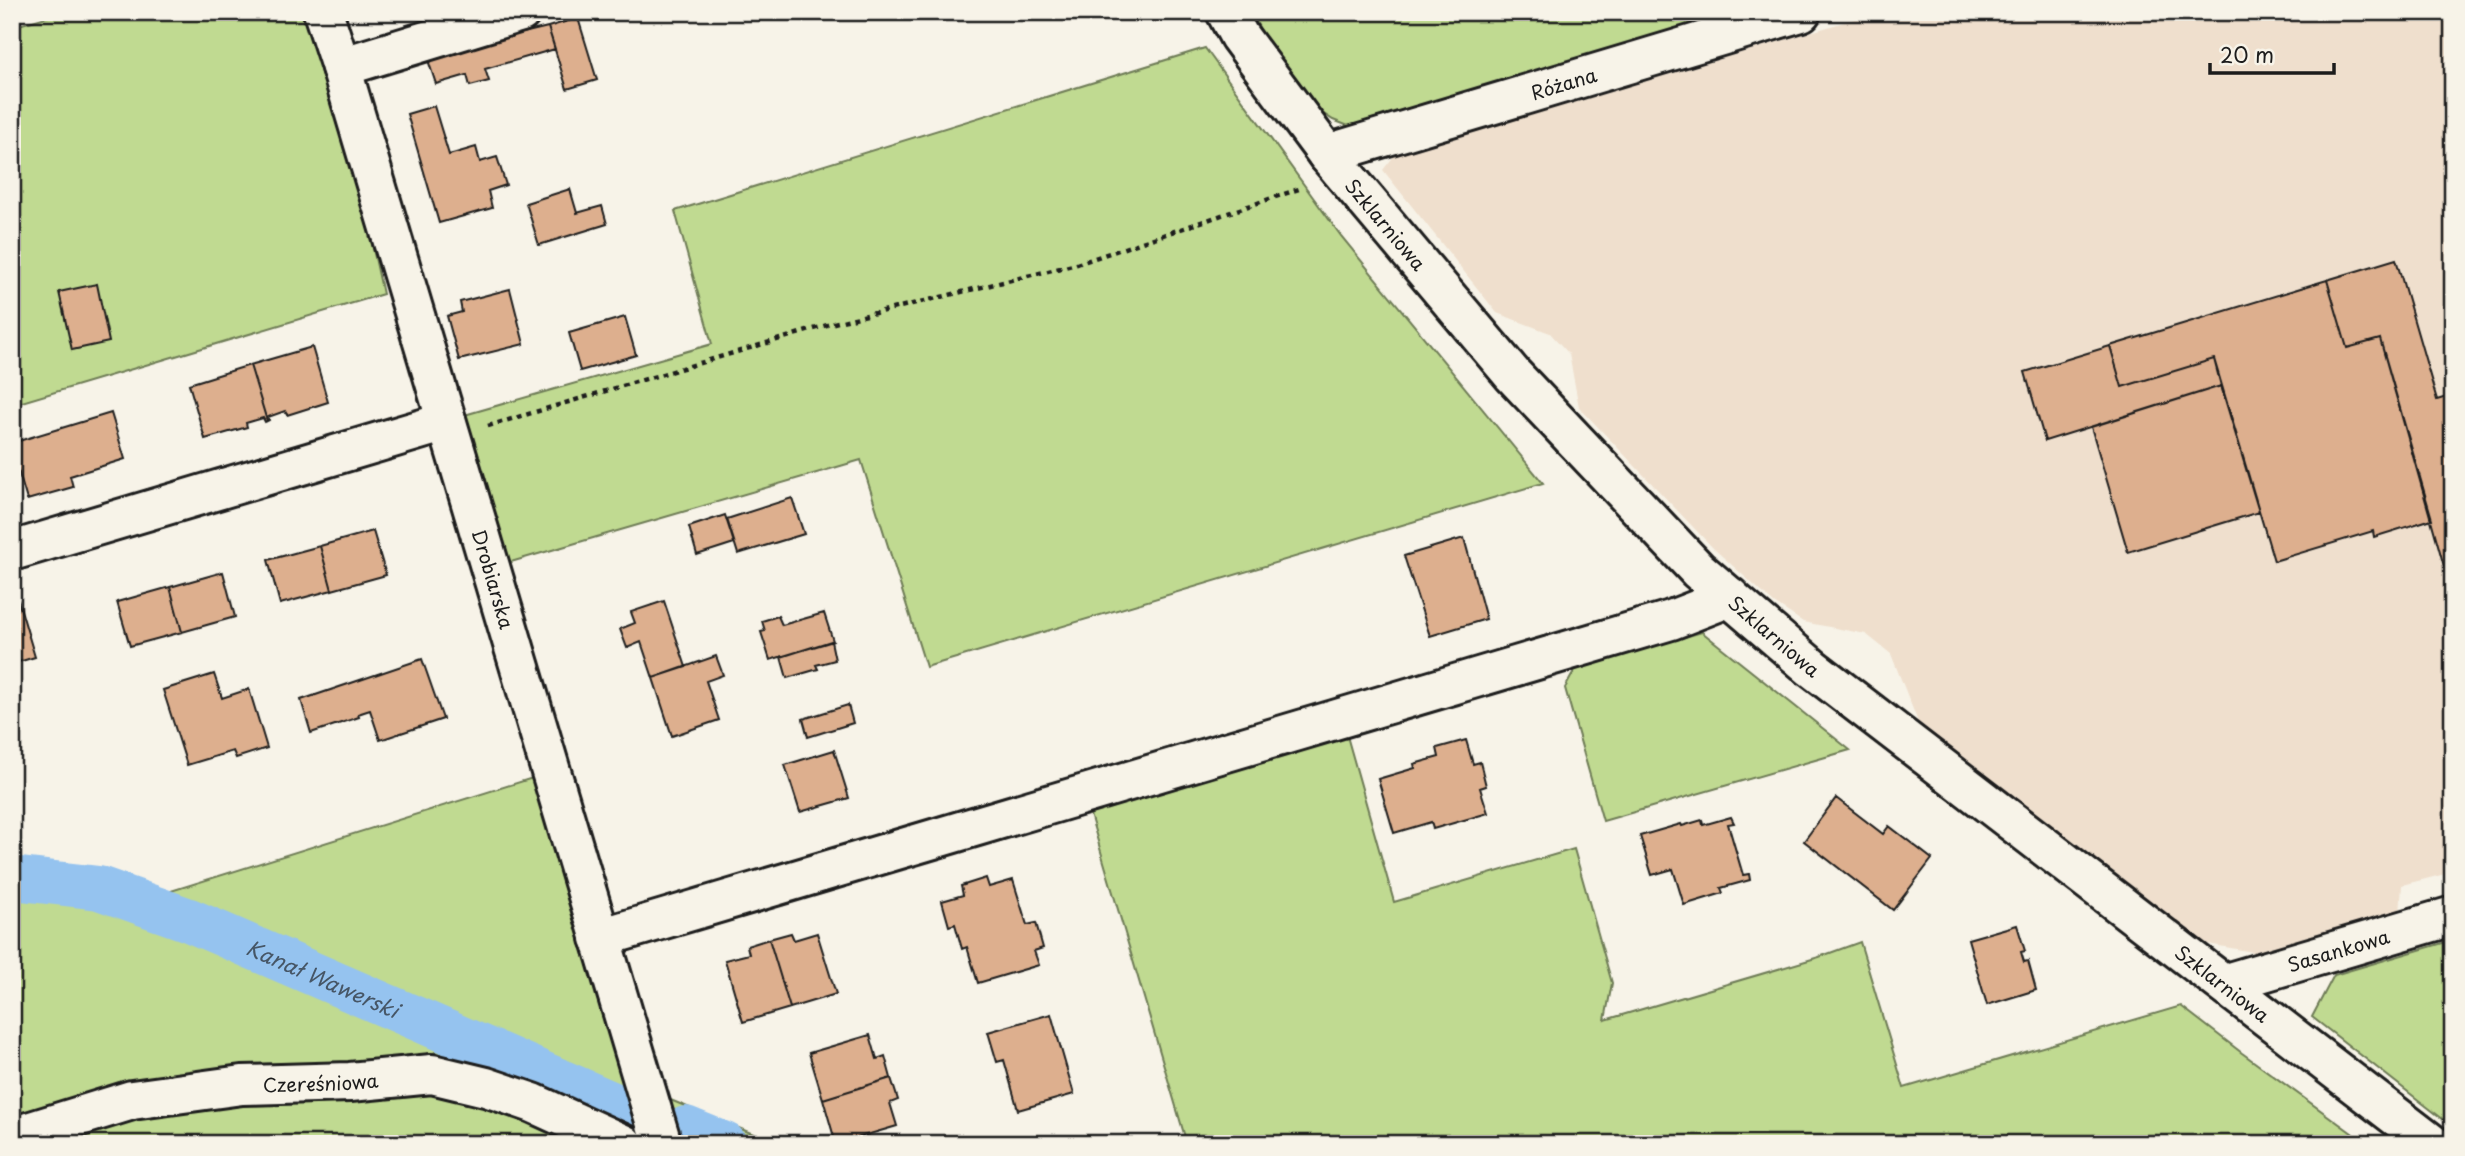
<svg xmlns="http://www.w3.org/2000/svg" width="2465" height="1156" viewBox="0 0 2465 1156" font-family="'Playpen Sans',sans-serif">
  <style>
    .built { fill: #efdfcd }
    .green { fill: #c0da91; stroke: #6e7b56; stroke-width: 2 }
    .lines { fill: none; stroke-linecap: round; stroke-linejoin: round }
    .canal { stroke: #95c3ef; stroke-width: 44 }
    .building { fill: #ddaf8e; stroke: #1c1c1c; stroke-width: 2 }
    .minor-casing { stroke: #1c1c1c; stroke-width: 44 }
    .path { stroke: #1c1c1c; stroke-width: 4.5; stroke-dasharray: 5 5; stroke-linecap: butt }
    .minor { stroke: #f7f3e8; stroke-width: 38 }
    .labels { text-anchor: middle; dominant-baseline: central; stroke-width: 5; stroke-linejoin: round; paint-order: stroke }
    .street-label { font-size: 19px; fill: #1c1c1c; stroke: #f7f3e8 }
    .water-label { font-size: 21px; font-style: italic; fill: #465666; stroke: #f7f3e8 }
  </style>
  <rect width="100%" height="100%" fill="#f7f3e8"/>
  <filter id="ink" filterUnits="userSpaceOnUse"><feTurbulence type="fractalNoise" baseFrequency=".0143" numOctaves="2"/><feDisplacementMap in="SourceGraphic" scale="14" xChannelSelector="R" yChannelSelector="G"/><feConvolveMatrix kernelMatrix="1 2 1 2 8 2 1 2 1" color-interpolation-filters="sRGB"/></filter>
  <g filter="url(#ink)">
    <path class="built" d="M1878,12H2453V872L2402,885L2400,914L2264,954L2197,942L1918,722L1891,654L1866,634L1803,622L1774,603L1713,548L1579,407L1569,354L1550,333L1497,313L1383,170L1394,156Z"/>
    <path class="green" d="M63,12H303L357,176L383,294L12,405V27Z
      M1251,12H1767L1364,132L1333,120L1313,107L1264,37Z
      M1205,48L1341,236L1543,483L926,667L861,460L504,564L461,416L712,344L675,211Z
      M1702,632L1850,750L1603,821L1565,688L1576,668Z
      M1347,736L1394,902L1574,849L1612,983L1605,1020L1819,957L1860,942L1904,1088L2181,1006L2242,1053L2367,1144H1187L1089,811Z
      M539,776L639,1134L435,1052L411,1067L12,1128V863L106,875L155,896Z
      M2453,940V1127L2312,1017L2334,975Z
      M459,1093L591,1144H33L103,1121L271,1096Z
      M668,1099L778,1144H681Z"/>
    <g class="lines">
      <g class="canal">
        <path id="s1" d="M12,878L99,888L189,920L625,1109"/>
        <path d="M686,1128L725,1144"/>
      </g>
    </g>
    <path class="building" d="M578,18L597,80L567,89L548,27Z
      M548,27L555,49L485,69L489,81L470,86L467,75L436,84L428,60L498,39Z
      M434,106L449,155L476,147L480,162L497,157L506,185L488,191L492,208L439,223L407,114Z
      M570,189L577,213L602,206L607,224L539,245L526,203Z
      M2396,259L2437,400L2453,395V564L2444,566L2380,339L2347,348L2327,280Z
      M2327,280L2347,348L2380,339L2432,519L2374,537L2373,531L2274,561L2214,359L2122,387L2110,346Z
      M97,284L109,342L72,350L59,292Z
      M510,289L524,344L459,360L447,316L462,312L460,302Z
      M625,317L636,355L580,371L569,333Z
      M2110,346L2122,387L2214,359L2221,386L2045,441L2025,372Z
      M312,347L328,402L287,415L285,411L268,417L269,420L267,421L250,365Z
      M250,365L267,421L265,422L263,418L246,423L247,427L205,439L189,384Z
      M2221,386L2259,512L2128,552L2091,427Z
      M111,413L125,459L70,476L73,487L27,500L12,450V443Z
      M792,498L804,534L738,554L727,519Z
      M725,515L734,543L697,555L689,527Z
      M373,531L386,575L332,590L320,546Z
      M1464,538L1486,619L1430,636L1404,556Z
      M320,546L332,590L280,604L268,560Z
      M223,572L235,617L182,632L170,587Z
      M170,587L182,632L130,646L117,602Z
      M18,600L35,657L12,664V601Z
      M664,601L686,667L653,678L641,642L627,648L620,629L635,623L631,612Z
      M824,613L833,641L770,660L761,632L765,631L762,621L778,616L782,625Z
      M831,641L835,660L816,665L818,669L787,678L781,657Z
      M716,656L723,675L706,681L719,720L672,736L653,678Z
      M422,659L443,719L380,740L370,710L358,714L359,717L311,733L301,700Z
      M214,674L222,698L249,689L267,748L236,758L233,751L187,765L163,690Z
      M848,705L853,723L808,737L803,719Z
      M1466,740L1473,764L1480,762L1486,786L1480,788L1488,813L1433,829L1431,822L1394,833L1378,779L1415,768L1414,764L1439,757L1437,748Z
      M834,750L849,798L800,812L785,765Z
      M1836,798L1883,834L1889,826L1932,859L1893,910L1804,841Z
      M1731,817L1734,823L1728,824L1743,875L1749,874L1750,880L1721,888L1723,893L1684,905L1673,869L1652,875L1640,836L1681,824L1682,826L1702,820L1703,825Z
      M986,878L989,887L1013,880L1027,925L1036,923L1043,948L1034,951L1039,965L978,983L967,947L962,949L955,924L949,926L942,901L963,895L961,886Z
      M2017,925L2025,951L2021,952L2024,962L2028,961L2036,990L1987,1005L1968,939Z
      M791,933L794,940L817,933L836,994L790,1008L769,939Z
      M769,939L790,1008L743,1022L725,960L749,954L747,946Z
      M1051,1014L1074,1094L1018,1110L1004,1060L997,1062L988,1032Z
      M870,1035L877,1059L885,1056L891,1078L823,1099L809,1053Z
      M891,1078L898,1100L890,1103L897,1126L836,1144L823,1099Z"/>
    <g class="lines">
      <g class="minor-casing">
        <g id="minor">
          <path id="s2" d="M323,12L341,67L662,1144"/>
          <path id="s3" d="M1226,12L1239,36L1327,154L1513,375L1698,570L1812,668L2432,1144"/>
          <path d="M341,67L521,12"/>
          <path id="s4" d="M1327,154L1801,12"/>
          <path d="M12,551L446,422"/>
          <path d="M600,938L1671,620L1730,597"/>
          <path id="s5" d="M2226,983L2453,916"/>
          <path id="s6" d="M12,1137L132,1100L242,1085L350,1082L432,1074L486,1087L533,1103L623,1144"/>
        </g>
      </g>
      <path class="path" d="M488,426L834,323L1077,264L1302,188"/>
      <use href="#minor" class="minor"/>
    </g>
  </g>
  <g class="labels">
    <g class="street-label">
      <text stroke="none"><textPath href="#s4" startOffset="247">Różana</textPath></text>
      <text stroke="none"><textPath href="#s3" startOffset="266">Szklarniowa</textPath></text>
      <text stroke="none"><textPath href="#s2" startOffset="592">Drobiarska</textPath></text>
      <text stroke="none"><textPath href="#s3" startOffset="833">Szklarniowa</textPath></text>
      <text stroke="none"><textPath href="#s5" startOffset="117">Sasankowa</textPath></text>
      <text stroke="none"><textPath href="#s3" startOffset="1400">Szklarniowa</textPath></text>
      <text stroke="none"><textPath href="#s6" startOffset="315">Czereśniowa</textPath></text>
    </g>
    <g class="water-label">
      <text stroke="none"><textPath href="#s1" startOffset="329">Kanał Wawerski</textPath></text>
    </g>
  </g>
  <rect width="2465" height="1156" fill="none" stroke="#f7f3e8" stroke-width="42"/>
  <rect x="21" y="21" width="2423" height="1114" fill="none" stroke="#1c1c1c" stroke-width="2.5" filter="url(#ink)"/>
  <path d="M2210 63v10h124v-10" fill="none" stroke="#1c1c1c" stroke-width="3.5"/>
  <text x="2220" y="63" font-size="21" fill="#1c1c1c" stroke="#f7f3e8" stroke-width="5" paint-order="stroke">20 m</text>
</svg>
